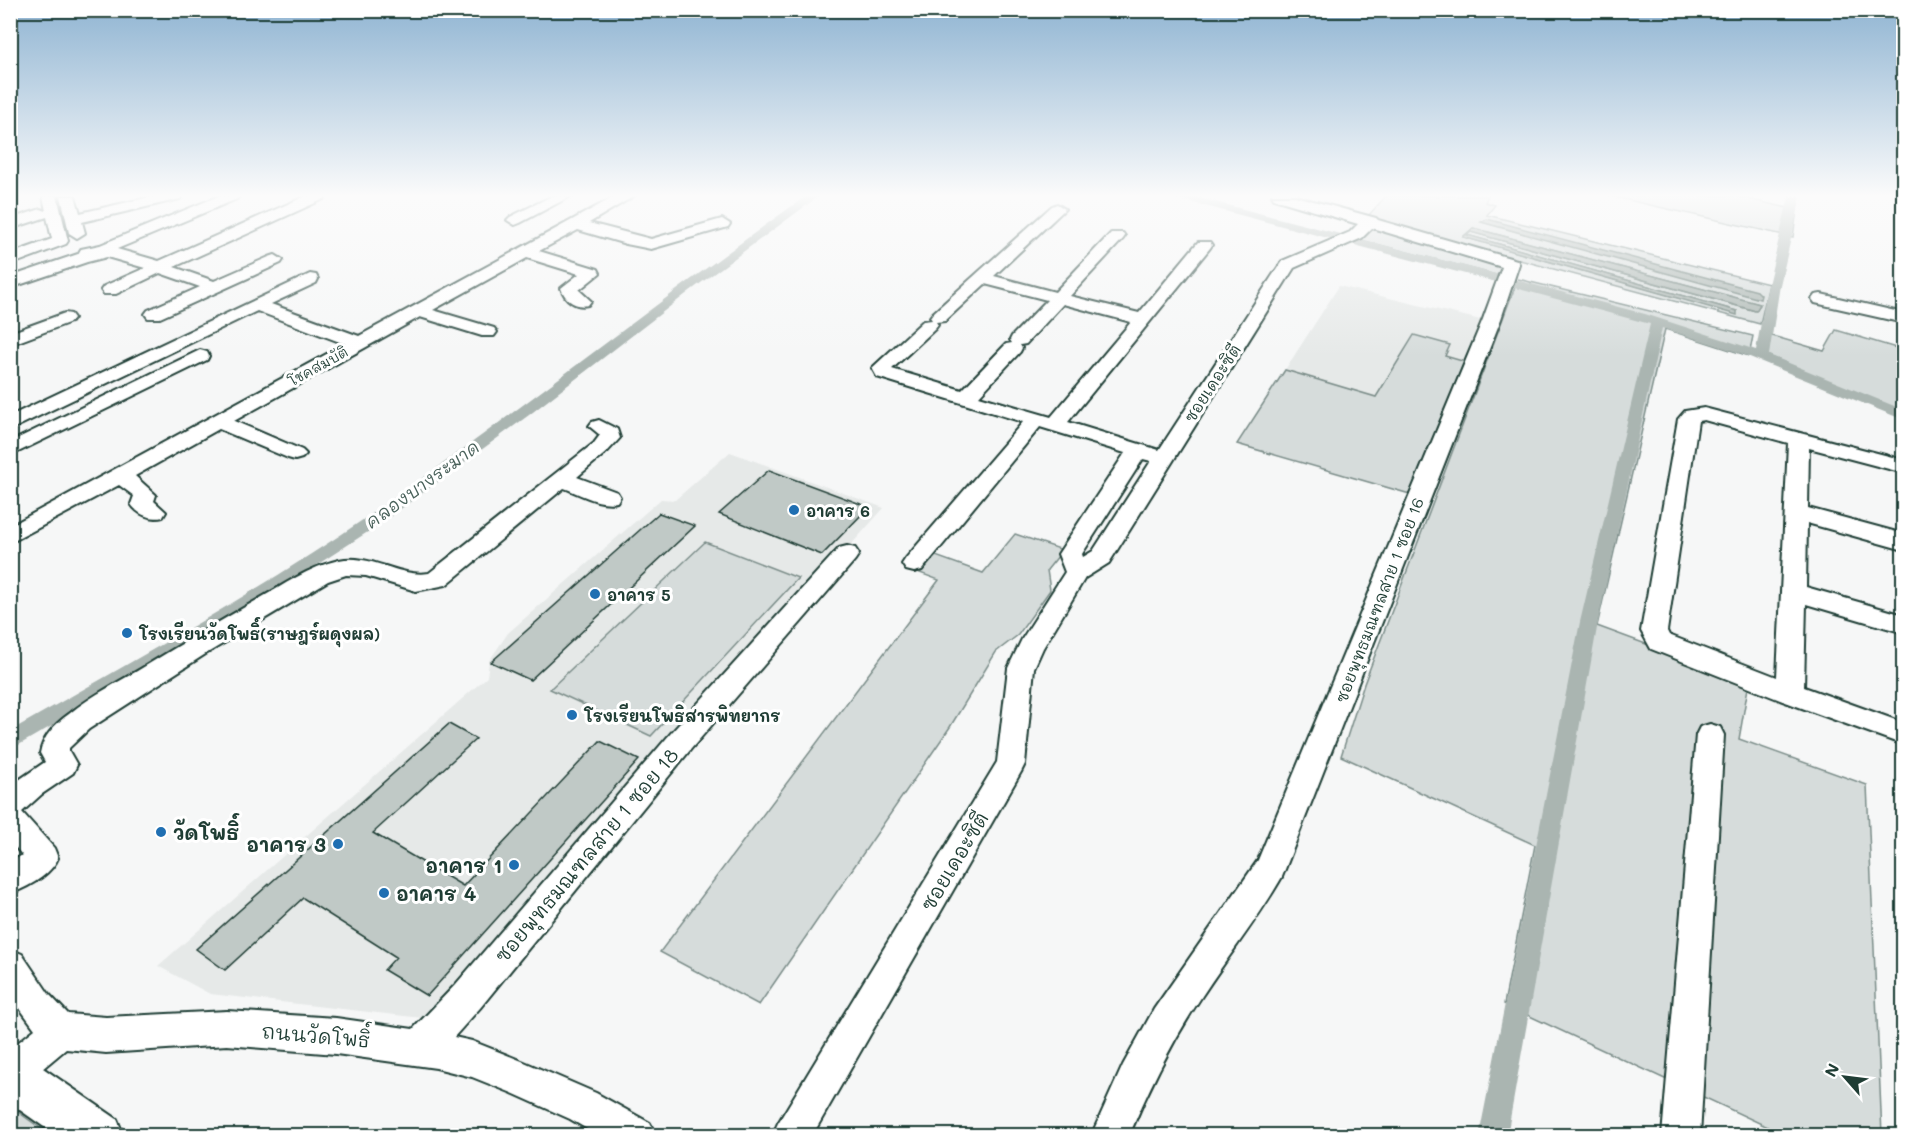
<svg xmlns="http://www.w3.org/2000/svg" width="1914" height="1146" viewBox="0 0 1914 1146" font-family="Mali,'Playpen Sans Thai',sans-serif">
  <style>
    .built { fill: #e6e9e8 }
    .green { fill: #d6dcdb; stroke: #7a8c88; stroke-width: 1.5; fill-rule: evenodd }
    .water { fill: #aab5b1; stroke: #72857f; stroke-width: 1.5 }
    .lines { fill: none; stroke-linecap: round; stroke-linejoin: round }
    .canal { fill: #aab5b1; fill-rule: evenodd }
    .building { fill: #c0c9c6; stroke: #1f3d34; stroke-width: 1.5 }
    .minor-casing { stroke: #1f3d34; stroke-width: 4 }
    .major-casing { stroke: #1f3d34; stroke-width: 4 }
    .minor { fill: #fff; fill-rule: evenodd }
    .major { fill: #fff; fill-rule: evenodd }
    .poi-dot { fill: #1f6fb2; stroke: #fff; stroke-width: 2 }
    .labels { text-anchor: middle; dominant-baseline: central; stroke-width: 6; stroke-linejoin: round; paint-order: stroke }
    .far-street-label { font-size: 14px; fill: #1f3d34; stroke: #fff }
    .street-label { font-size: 16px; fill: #1f3d34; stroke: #fff }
    .poi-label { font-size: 16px; font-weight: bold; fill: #1f3d34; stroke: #fff; text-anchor: start }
    .water-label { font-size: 18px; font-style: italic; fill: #49615a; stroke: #fff }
    .near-poi-label { font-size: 20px; font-weight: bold; fill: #1f3d34; stroke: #fff; text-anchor: start }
    .near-street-label { font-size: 20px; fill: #1f3d34; stroke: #fff }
  </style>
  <rect width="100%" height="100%" fill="#f6f7f7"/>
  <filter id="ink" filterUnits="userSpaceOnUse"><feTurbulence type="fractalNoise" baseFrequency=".0167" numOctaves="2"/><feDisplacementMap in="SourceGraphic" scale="12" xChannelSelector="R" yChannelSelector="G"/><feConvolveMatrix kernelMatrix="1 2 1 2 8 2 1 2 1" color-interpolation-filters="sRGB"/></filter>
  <g filter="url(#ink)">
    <path class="built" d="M1339,286L1485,321L1469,363L1445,356L1450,346L1414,336L1376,397L1285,370Z
      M730,452L884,508L665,752L440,1020L210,994L158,966L487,677L489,661L508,633L661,499L675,500Z"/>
    <path class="green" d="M1386,196H1488L1485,202L1495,205L1487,215L1769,284L1760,324L1516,259L1500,276L1361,240L1382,221L1367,217ZM1482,222L1761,295L1754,296ZM1473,228L1759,304L1760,305L1755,311L1471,232L1467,235L1737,311L1736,314L1463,237Z
      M1610,196H1735L1797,210L1793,237Z
      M1518,279L1753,336L1749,356L1665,329L1597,626L1749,682L1739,739L1867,785L1882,1135H1785L1504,1004L1535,845L1341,756L1364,684Z
      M1836,330L1903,350V413L1766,355L1769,335L1824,351Z
      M1414,335L1450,345L1445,356L1469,363L1410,494L1237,444L1285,370L1376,397Z
      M1015,534L1063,550L1047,570L1050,590L1018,635L996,652L950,727L759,1005L660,952L939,580L920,573L936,556L983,573Z
      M705,542L798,578L651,736L550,689Z
      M11,1107L50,1135H11Z"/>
    <path class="water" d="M1487,219L1757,291L1761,295L1760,299L1481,222Z
      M1473,228L1760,304L1756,311L1471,232L1467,235L1737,311V315L1463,237Z"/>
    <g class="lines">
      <path class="canal" d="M806,196H819L690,291L529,415L380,524L209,635L10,750V731C131,662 255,594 370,515C518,413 659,300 806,196Z
        M1173,196H1192L1500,275L1502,278L1500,281H1492L1175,198Z
        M1789,196H1801L1780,285L1769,355L1904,410V420L1740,353L1662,328L1598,622L1507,1136H1479L1580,622L1650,324L1511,287L1510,284L1516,280L1645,314L1756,350L1768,285Z"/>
    </g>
    <path class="building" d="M769,470L869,507L822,555L719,514Z
      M659,513L695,526L530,680L491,662Z
      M449,724L476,739L373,833L463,886L600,741L639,760L427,996L384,970L396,957L303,898L225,970L196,949Z"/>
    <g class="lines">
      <g class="minor-casing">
        <path id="minor" d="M43,196H57L68,241L66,244L10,265V254L52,239L47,217L10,229V219L41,209L46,211Z
          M61,196H75L80,213L155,196H182L180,199L82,222L85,233L77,238L69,233Z
          M219,196H239L237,199L117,249L159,261L306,196H326L324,199L174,267L214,281L269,257L275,255L283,260L281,263L160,318H148L145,314L148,310L200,287L160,273L116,294H104L101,290L104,286L145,268L107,257L87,262L10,288V277L78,254L81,249L100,245Z
          M552,196H571L520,223L515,225L507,220L510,217Z
          M616,196H634L589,223L651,239L722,219L730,224L728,227L651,249L626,244L578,230L539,251L598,269L600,273L579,290L591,301L588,305C575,308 565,300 561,288L579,274L527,258L433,310L494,328L497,332L494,336H482L420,317L234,421L302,450L306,454L302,458L295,460L288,458L219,429L135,476L156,495L154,501L166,512L163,517C151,520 138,515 131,504L134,496L119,485L10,543V526L345,344L257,311L10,430V416L310,274L316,275L318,279L316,283L271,304L359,336Z
          M1272,196H1295L1376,218L1378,220L1517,260L1519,264L1501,319L1282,877C1258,919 1228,956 1202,996C1173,1040 1149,1087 1129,1136H1091L1123,1065L1154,1009L1258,860L1483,319L1502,267L1372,228L1362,238L1294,268L1109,563L1085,578L1043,648L1034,668L1025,764L1021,772L812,1136H772L778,1123L997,762L1008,668L1022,639L1065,572L1058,554L1125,453L1040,427L922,570L914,572L906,570L902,564L906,558L1023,422L877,377L872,368L923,321L932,320L930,317L933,313L1052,206L1057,204L1065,209L994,276L1055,292L1111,233H1123L1125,236L1123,239L1070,296L1139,313L1198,242H1210L1212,245L1210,248L1068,422L1159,450L1282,261L1350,232L1358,224L1274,199ZM985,284L1047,300L1012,336L1010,340L1012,343L1006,344L962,390L892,369L935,329L938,325L936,322L945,321ZM1063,304L1131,322L1051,417L979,396L1020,352L1022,348L1020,345L1026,344ZM1143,459L1151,461L1093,551L1083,557L1082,554Z
          M1821,294L1904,313V323L1815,303L1812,299L1815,295Z
          M65,313L71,314L74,318L71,322L10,345V333Z
          M200,350L207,352L209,356L207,360L10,456V442Z
          M1704,408L1904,460V473L1809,448L1808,508L1904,534V550L1807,523L1806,587L1904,615V633L1806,604L1804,687L1904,723V745L1780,700L1651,649L1641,631L1678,419L1685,411ZM1704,420L1788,443L1777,677L1669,635L1667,631L1698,421Z
          M599,420L617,429L620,438L608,451L577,477L617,492L620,497L617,502C600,506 580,494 564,488L446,585L416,591L366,576L346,575L328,581L204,655L89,729L69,748V751L77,765L73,773L42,794L22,812L54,848L58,858C51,875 28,887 10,894V863L22,855L10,841V786L45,762L40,753C43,736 55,724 69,714C92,695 121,681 147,665C183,643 220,621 257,600C284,585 309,567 339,560C371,553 398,578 429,573L594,443L600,435L589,426L592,422Z
          M847,546L855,548L859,554L855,560L691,749L480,1008L454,1037L472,1041L522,1061L596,1093L650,1123L656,1136H599L570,1119L512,1093L472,1077L436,1068L336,1054L227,1045L106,1053L66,1049L23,1085L10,1090V1049L35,1029L10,995V949L22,954L49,994L68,1014L106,1017L227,1011L336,1018L413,1029L456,984L671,733L839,548Z
          M1710,724L1720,727L1724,735L1700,1136H1662L1696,735L1700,727Z"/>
      </g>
      <g class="major-casing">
        <path id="major" d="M10,1051L27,1057L117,1119L124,1136H57L10,1103Z"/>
      </g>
      <use href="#minor" class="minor"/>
      <use href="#major" class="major"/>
    </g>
  </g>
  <linearGradient id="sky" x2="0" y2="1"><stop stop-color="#8fb4d2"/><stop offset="0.55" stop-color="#fbfbfb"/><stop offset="1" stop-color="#fbfbfb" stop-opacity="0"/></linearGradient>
  <rect width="1914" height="356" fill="url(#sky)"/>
  <g class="poi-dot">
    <circle cx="794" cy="510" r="6"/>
    <circle cx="595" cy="594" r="6"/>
    <circle cx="127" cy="633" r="6"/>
    <circle cx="572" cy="715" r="6"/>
    <circle cx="161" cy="832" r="6"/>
    <circle cx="338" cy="844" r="6"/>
    <circle cx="514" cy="865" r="6"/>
    <circle cx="384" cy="893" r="6"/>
  </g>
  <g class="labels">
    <g class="far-street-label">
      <text transform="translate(318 366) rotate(-29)">โชคสมบัติ</text>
    </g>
    <g class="street-label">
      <text transform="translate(1212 383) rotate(-57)">ซอยเดอะซิตี</text>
      <text transform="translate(1379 600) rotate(-69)">ซอยพุทธมณฑลสาย 1 ซอย 16</text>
    </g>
    <g class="poi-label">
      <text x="806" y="510">อาคาร 6</text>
      <text x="607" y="594">อาคาร 5</text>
      <text x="139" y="633">โรงเรียนวัดโพธิ์(ราษฎร์ผดุงผล)</text>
      <text x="584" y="715">โรงเรียนโพธิสารพิทยากร</text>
    </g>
    <g class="water-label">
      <text transform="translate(422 484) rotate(-36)">คลองบางระมาด</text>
    </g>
    <g class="near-poi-label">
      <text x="173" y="832">วัดโพธิ์</text>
      <text x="326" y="844" text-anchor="end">อาคาร 3</text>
      <text x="502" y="865" text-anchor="end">อาคาร 1</text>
      <text x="396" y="893">อาคาร 4</text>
    </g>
    <g class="near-street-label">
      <text transform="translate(586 855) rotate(-50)">ซอยพุทธมณฑลสาย 1 ซอย 18</text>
      <text transform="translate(954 861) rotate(-59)">ซอยเดอะซิตี</text>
      <text transform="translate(316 1035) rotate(5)">ถนนวัดโพธิ์</text>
    </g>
  </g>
  <rect width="1914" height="1146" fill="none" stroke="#fff" stroke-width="36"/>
  <rect x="18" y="18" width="1878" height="1110" fill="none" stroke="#1f3d34" stroke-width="2" filter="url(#ink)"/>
  <g transform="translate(1845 1077) rotate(298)" stroke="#ffffff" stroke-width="4.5" paint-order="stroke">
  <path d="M0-4.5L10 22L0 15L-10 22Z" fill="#1f3d34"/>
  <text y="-9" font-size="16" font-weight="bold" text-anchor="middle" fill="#1f3d34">N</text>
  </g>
</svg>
